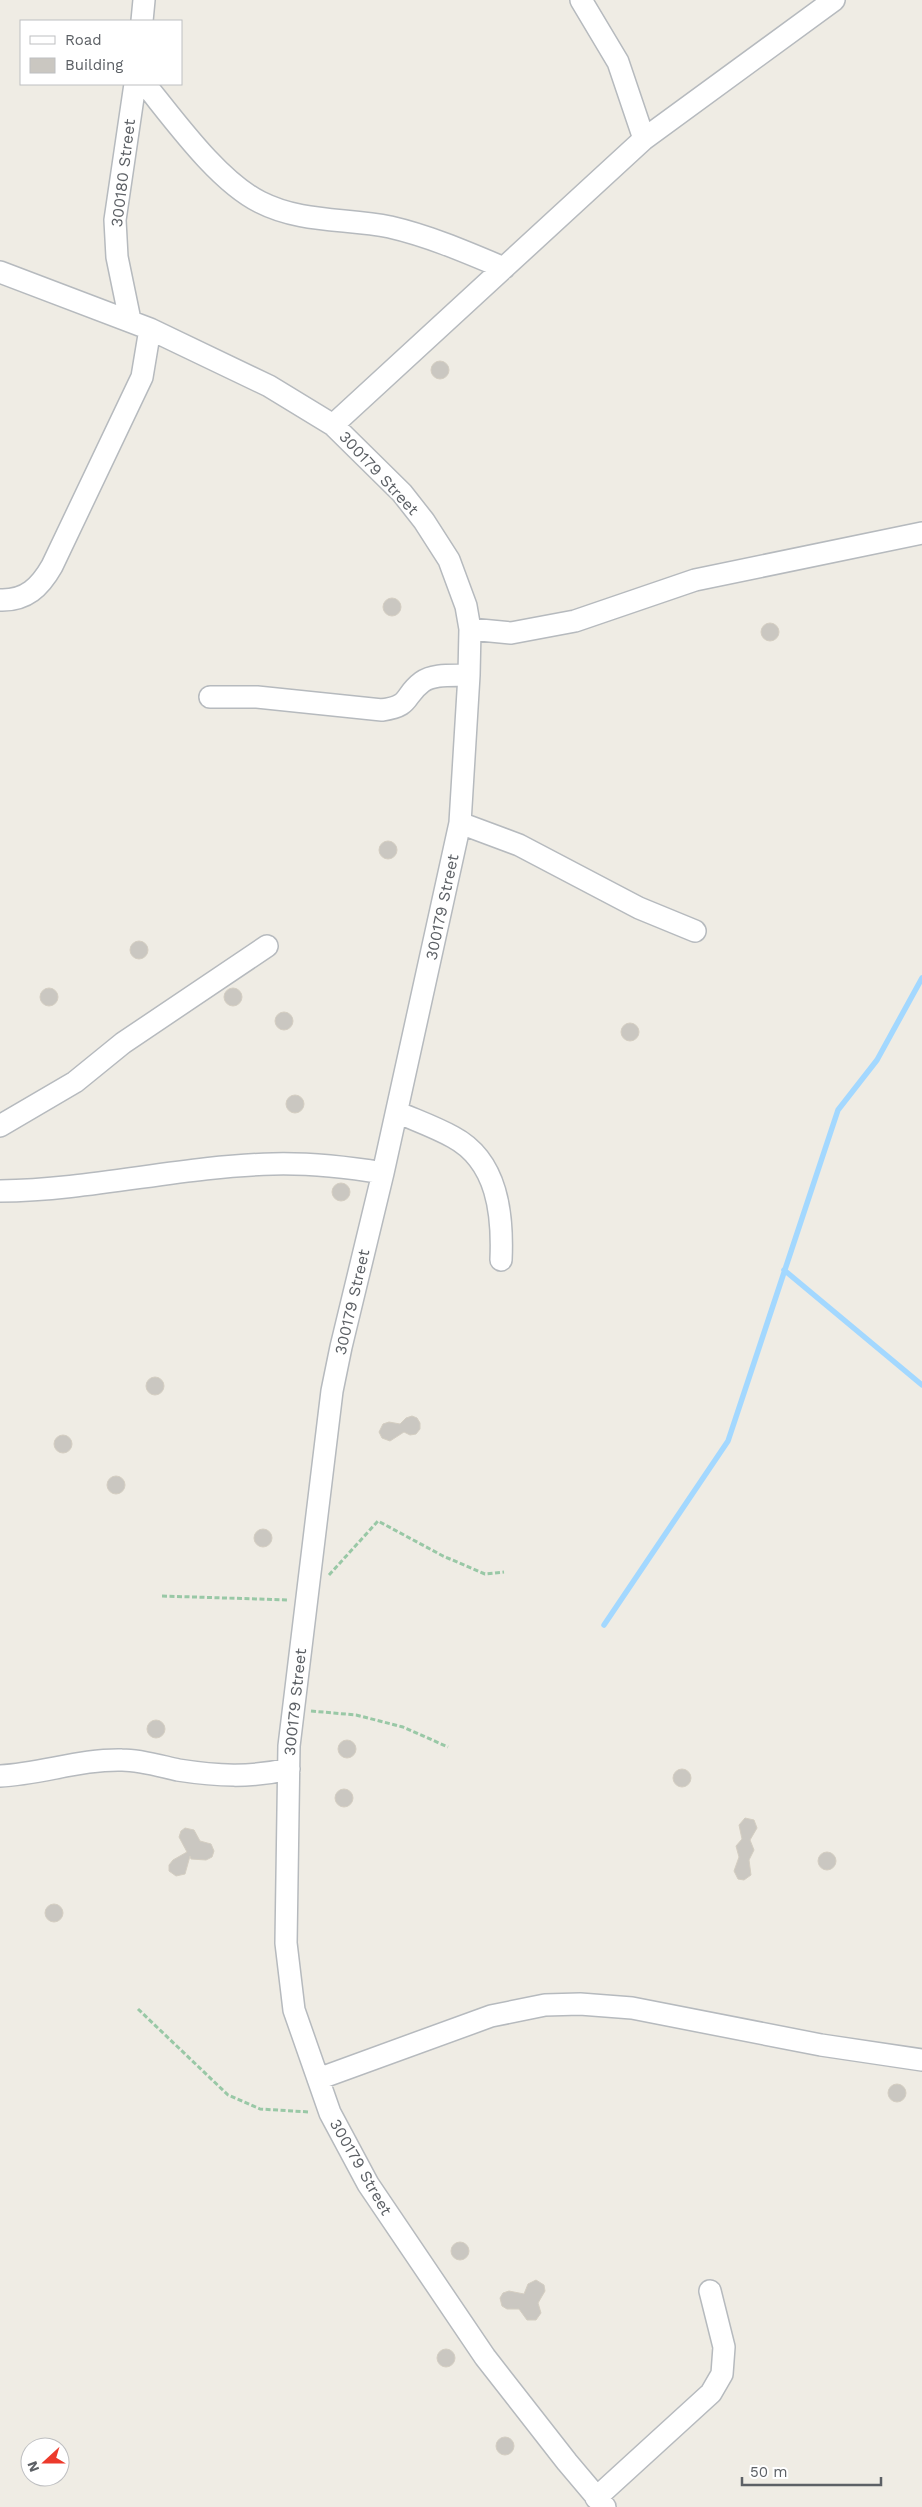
<svg xmlns="http://www.w3.org/2000/svg" width="922" height="2507" viewBox="0 0 922 2507" font-family="'Work Sans',sans-serif">
  <style>
    .lines { fill: none; stroke-linecap: round; stroke-linejoin: round }
    .stream { stroke: #a3d8ff; stroke-width: 5.5 }
    .building { fill: #cac7c1; stroke: #d4cec2 }
    .minor-casing { stroke: #b6babe; stroke-width: 24 }
    .path { stroke: #99c8a6; stroke-width: 3; stroke-dasharray: 5 2.5; stroke-linecap: butt }
    .minor { stroke: #fff; stroke-width: 21 }
    .labels { text-anchor: middle; dominant-baseline: central; stroke-width: 4; stroke-linejoin: round; paint-order: stroke }
    .street-label { font-size: 16px; fill: #5c6065; stroke: #fff }
  </style>
  <rect width="100%" height="100%" fill="#efece4"/>
  <g class="lines">
    <path class="stream" d="M784,1270L922,1385
      M604,1625L728,1441L838,1110L877,1060L922,978"/>
  </g>
  <path class="building" d="M431 370a9 9 0 1 1 18 0a9 9 0 1 1-18 0Z
    M383 607a9 9 0 1 1 18 0a9 9 0 1 1-18 0Z
    M761 632a9 9 0 1 1 18 0a9 9 0 1 1-18 0Z
    M379 850a9 9 0 1 1 18 0a9 9 0 1 1-18 0Z
    M130 950a9 9 0 1 1 18 0a9 9 0 1 1-18 0Z
    M40 997a9 9 0 1 1 18 0a9 9 0 1 1-18 0Z
    M224 997a9 9 0 1 1 18 0a9 9 0 1 1-18 0Z
    M275 1021a9 9 0 1 1 18 0a9 9 0 1 1-18 0Z
    M621 1032a9 9 0 1 1 18 0a9 9 0 1 1-18 0Z
    M286 1104a9 9 0 1 1 18 0a9 9 0 1 1-18 0Z
    M332 1192a9 9 0 1 1 18 0a9 9 0 1 1-18 0Z
    M146 1386a9 9 0 1 1 18 0a9 9 0 1 1-18 0Z
    M412,1416L417,1418L420,1423V1429L416,1434L410,1435L404,1432L390,1441L382,1438L379,1432L383,1424L389,1422L400,1424L406,1418Z
    M54 1444a9 9 0 1 1 18 0a9 9 0 1 1-18 0Z
    M107 1485a9 9 0 1 1 18 0a9 9 0 1 1-18 0Z
    M254 1538a9 9 0 1 1 18 0a9 9 0 1 1-18 0Z
    M147 1729a9 9 0 1 1 18 0a9 9 0 1 1-18 0Z
    M338 1749a9 9 0 1 1 18 0a9 9 0 1 1-18 0Z
    M673 1778a9 9 0 1 1 18 0a9 9 0 1 1-18 0Z
    M335 1798a9 9 0 1 1 18 0a9 9 0 1 1-18 0Z
    M745,1818L754,1820L757,1828L750,1840L754,1850L749,1860L751,1875L744,1880L738,1879L734,1871L739,1857L736,1846L742,1839L739,1825Z
    M185,1828L194,1830L200,1841L211,1844L214,1851L212,1857L206,1860L191,1859L190,1856L185,1874L176,1876L169,1871V1865L173,1860L187,1852L179,1837L181,1831Z
    M818 1861a9 9 0 1 1 18 0a9 9 0 1 1-18 0Z
    M45 1913a9 9 0 1 1 18 0a9 9 0 1 1-18 0Z
    M888 2093a9 9 0 1 1 18 0a9 9 0 1 1-18 0Z
    M451 2251a9 9 0 1 1 18 0a9 9 0 1 1-18 0Z
    M536,2280L544,2285L545,2291L538,2303L541,2313L536,2320H527L519,2309H507L502,2306L500,2298L503,2293L509,2291L524,2294L528,2284Z
    M437 2358a9 9 0 1 1 18 0a9 9 0 1 1-18 0Z
    M496 2446a9 9 0 1 1 18 0a9 9 0 1 1-18 0Z"/>
  <g class="lines">
    <g class="minor-casing">
      <path id="minor" d="M581,0L618,62L644,139
        M142,21L144,0
        M145,84C175,121 218,181 260,202C301,223 346,218 390,227C429,236 466,252 504,268
        M0,272L150,329L269,386L333,425L402,493L424,521L449,560L466,606L470,629L469,675L460,823L383,1173L341,1347L332,1391L289,1746L286,1943L294,2010L330,2113L368,2184L485,2357L567,2462L605,2507
        M130,320L117,257L115,220L135,84
        M333,425L644,139L834,0
        M0,600C26,601 40,587 52,566L142,377L150,329
        M470,629L511,633L575,621L695,580L922,533
        M210,697H257L382,710C412,706 403,696 422,682C434,673 455,676 469,675
        M460,823L519,845L639,908L695,931
        M397,1112C415,1120 435,1127 453,1137C498,1161 503,1215 501,1260
        M0,1126L75,1082L123,1043L267,946
        M0,1191C92,1190 182,1166 273,1164C310,1163 346,1167 383,1173
        M0,1776C41,1774 81,1759 122,1760C141,1760 160,1766 178,1770C217,1776 250,1778 289,1769
        M318,2079L491,2016L545,2005L580,2004L632,2008L821,2045L922,2060
        M596,2498L711,2393L722,2374L724,2347L710,2291"/>
    </g>
    <path class="path" d="M329,1575L378,1521L443,1556L485,1574L504,1572
      M162,1596L289,1600
      M311,1711L356,1715L403,1727L448,1747
      M138,2009L228,2095L260,2109L310,2112"/>
    <use href="#minor" class="minor"/>
  </g>
  <g class="labels">
    <g class="street-label">
      <text transform="translate(123 173) rotate(-83)">300180 Street</text>
      <text transform="translate(379 473) rotate(47)">300179 Street</text>
      <text transform="translate(442 907) rotate(-78)">300179 Street</text>
      <text transform="translate(352 1302) rotate(-77)">300179 Street</text>
      <text transform="translate(295 1702) rotate(-84)">300179 Street</text>
      <text transform="translate(361 2167) rotate(60)">300179 Street</text>
    </g>
  </g>
  <rect x="20" y="20" width="162" height="65" fill="#ffffff" stroke="#bebfc1"/>
  <rect x="30" y="36" width="25" height="8" fill="#ffffff" stroke="#bebfc1"/>
  <text x="65" y="45" font-size="15" fill="#5c6065">Road</text>
  <rect x="30" y="58" width="25" height="15" fill="#cac7c1" stroke="#bebfc1"/>
  <text x="65" y="70" font-size="15" fill="#5c6065">Building</text>
  <g transform="translate(45 2462) rotate(249)"><circle r="24" fill="#ffffff" stroke="#bebfc1"/>
  <path d="M0-4L9 19L0 12L-9 19Z" fill="#ec3a2c"/>
  <text y="-8" font-size="14" font-weight="bold" text-anchor="middle" fill="#5c6065">N</text>
  </g>
  <path d="M742 2477v8h139v-8" fill="none" stroke="#5c6065" stroke-width="2.5"/>
  <text x="750" y="2477" font-size="15" fill="#5c6065" stroke="#ffffff" stroke-width="4" paint-order="stroke">50 m</text>
</svg>
